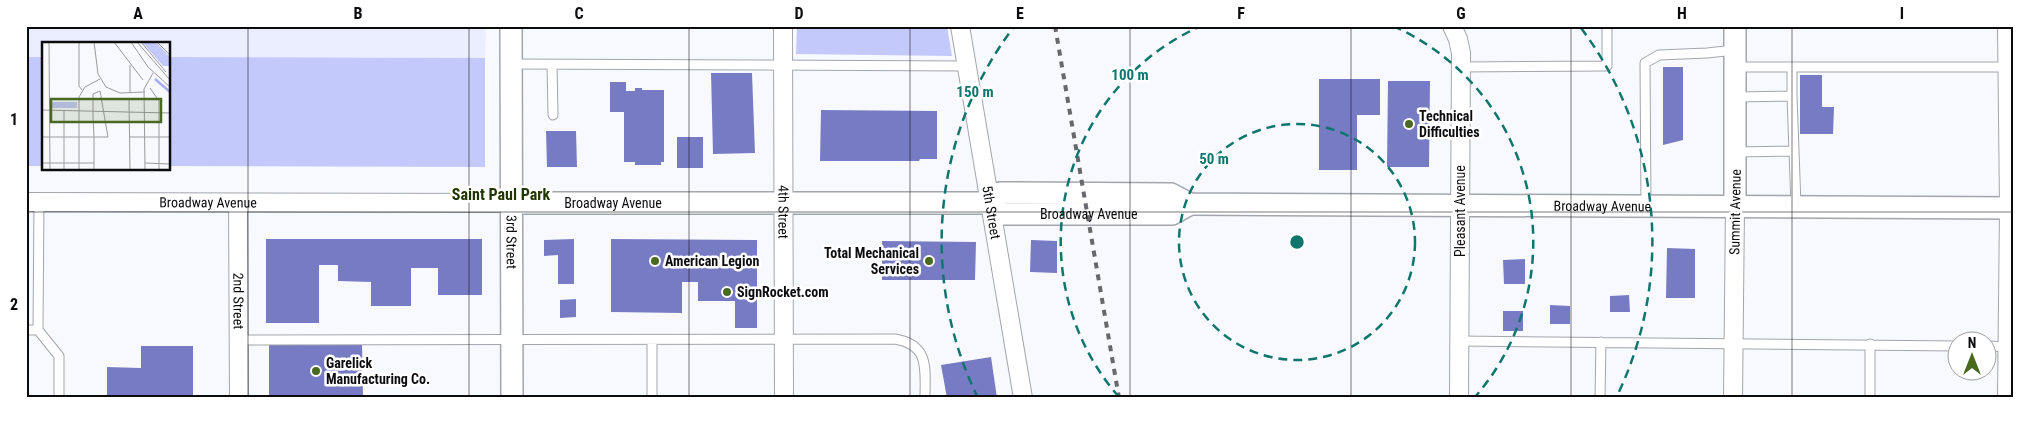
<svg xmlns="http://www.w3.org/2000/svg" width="2040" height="424" viewBox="0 0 2040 424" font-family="'Roboto Condensed',sans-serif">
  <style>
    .built { fill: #ebeeff }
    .green { fill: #c3c9fa }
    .building { fill: #777bc3 }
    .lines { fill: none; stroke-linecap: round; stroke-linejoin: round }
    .service-casing { stroke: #a3a5ae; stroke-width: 11 }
    .minor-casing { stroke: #a3a5ae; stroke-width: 20 }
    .tertiary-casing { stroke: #a3a5ae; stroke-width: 24 }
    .service { stroke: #fff; stroke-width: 9 }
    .minor { stroke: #fff; stroke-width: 18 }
    .tertiary { stroke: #fff; stroke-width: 21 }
    .rail { stroke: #67686c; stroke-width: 4; stroke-dasharray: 6 6; stroke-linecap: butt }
    .grid { fill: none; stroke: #0c0c0f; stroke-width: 1; stroke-opacity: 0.55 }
    .ring { fill: none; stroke: #0f766e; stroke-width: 2.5; stroke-dasharray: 9 6 }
    .poi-dot { fill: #496920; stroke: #fff; stroke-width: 2 }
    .labels { text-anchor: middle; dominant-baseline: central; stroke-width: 5; stroke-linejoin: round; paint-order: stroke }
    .poi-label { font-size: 14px; font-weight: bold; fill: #0c0c0f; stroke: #fff; text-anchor: start }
    .street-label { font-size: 14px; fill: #0c0c0f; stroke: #fff }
    .quarter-label { font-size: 16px; font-weight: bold; fill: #203500; stroke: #fff }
    .inset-river { fill: none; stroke: #a7adf9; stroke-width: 2.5 }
    .inset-road { fill: none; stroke: #9a9a9f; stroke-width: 1 }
    .view { fill: #496920; fill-opacity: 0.15; stroke: #496920; stroke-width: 2.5 }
    .inset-edge { fill: none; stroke: #0c0c0f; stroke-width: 2.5 }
    .centre { fill: #0f766e; stroke: #fff; stroke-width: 2.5 }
    .ring-label { font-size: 15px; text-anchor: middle; font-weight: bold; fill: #0f766e; stroke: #fff; stroke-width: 5; stroke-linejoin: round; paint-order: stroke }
    .neatline { fill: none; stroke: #0c0c0f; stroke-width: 2 }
    .grid-label { font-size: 16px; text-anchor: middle; font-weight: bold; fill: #0c0c0f }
  </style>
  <rect width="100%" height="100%" fill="#f8f9ff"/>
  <path class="built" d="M26,26H486L485,58L169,57V44H44V57H26Z"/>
  <path class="green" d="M797,26H947L952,56L796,54Z
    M26,57H44V166H26Z
    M169,57L485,58V167L169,166Z"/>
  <path class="building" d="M1663,67H1683V140L1663,145Z
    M711,73H752L755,153L713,154Z
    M1800,75H1822V107H1834L1833,134H1800Z
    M1319,79H1380V115H1357V170H1319Z
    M1388,81H1430L1429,167H1387Z
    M610,82H626V91H635V88H642V90H664V162H661V165H635V162H624V112H610Z
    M821,110L937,111V159H920L919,161H820Z
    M546,131H576L577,167H547Z
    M677,137H703V168H677Z
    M266,239H482V295H438V268H411V306H371V282L338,281V265H319V323H266Z
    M574,239V284H558V255L544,256V240Z
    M611,239L757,240V328H735V301H698V282H682V313L611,312Z
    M1031,240L1057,241V273L1030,272Z
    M882,241L976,242L975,280H882Z
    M1667,248L1695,249V298H1666Z
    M1525,259V284H1504L1503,260Z
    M1629,295L1630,312H1610V296Z
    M576,299V317L560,318V300Z
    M1550,305L1570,306V324H1550Z
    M1503,311H1523V331H1503Z
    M362,343L363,398H269V344Z
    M141,346H193V398H107V367L141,368Z
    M991,357L997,398H947L941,365Z"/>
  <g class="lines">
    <g class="service-casing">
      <path id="service" d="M510,64L967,66
        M552,65L553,115
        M1461,67L1607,66V26
        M1736,67H2008
        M1792,67V96
        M1735,97L1792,96L1796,206
        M1735,152L1794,151
        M1646,205L1645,63L1659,55L1707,53L1735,50
        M26,330H38L39,202
        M38,330L59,356V398
        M238,340L895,339C930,345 925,369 925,398
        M652,340V398
        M1459,341L1958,346
        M1870,344V398
        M1988,346L2011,347
        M1600,398L1601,342"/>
    </g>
    <g class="minor-casing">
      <g id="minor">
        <path id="s1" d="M783,26L784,398"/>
        <path id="s2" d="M960,26L1023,398"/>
        <path d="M1452,26L1458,39L1461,53L1459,398"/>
        <path id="s3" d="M26,202L511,203"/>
        <path id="s4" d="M238,203L239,398"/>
        <path d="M1733,398L1735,207"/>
        <path d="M2007,398L2009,208L2007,26"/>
      </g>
    </g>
    <g class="tertiary-casing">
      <g id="tertiary">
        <path id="s5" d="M511,26L512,398"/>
        <path id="s6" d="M511,203H990L1002,214H1172L1190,204"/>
        <path id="s7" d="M990,203L1000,193L1171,194L1190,204L2014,208"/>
        <path d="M1735,207V26"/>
      </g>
    </g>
    <use href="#service" class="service"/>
    <use href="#minor" class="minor"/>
    <use href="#tertiary" class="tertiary"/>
    <path class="rail" d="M1055,26L1119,398"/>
  </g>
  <path class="grid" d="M248,26V398M469,26V398M689,26V398M910,26V398M1130,26V398M1351,26V398M1571,26V398M1792,26V398M26,212H2014"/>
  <g class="ring">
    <circle cx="1297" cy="242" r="118"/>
    <path d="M1119 397A236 236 0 0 1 1201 26M1393 26A236 236 0 0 1 1475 397"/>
    <path d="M978 398A355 355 0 0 1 1013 28M1581 28A355 355 0 0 1 1616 398"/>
  </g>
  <g class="poi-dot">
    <circle cx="1409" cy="124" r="5"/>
    <circle cx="655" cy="261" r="5"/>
    <circle cx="929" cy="261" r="5"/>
    <circle cx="727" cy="292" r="5"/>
    <circle cx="316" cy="371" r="5"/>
  </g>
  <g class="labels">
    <g class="poi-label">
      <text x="1419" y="116">Technical<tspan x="1419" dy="16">Difficulties</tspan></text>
      <text x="919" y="253" text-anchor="end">Total Mechanical<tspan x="919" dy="16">Services</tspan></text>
      <text x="665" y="261">American Legion</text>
      <text x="737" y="292">SignRocket.com</text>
      <text x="326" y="363">Garelick<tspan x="326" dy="16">Manufacturing Co.</tspan></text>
    </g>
    <g class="street-label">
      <text stroke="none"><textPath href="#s3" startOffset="182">Broadway Avenue</textPath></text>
      <text stroke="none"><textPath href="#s6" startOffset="102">Broadway Avenue</textPath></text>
      <text stroke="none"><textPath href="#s7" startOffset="619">Broadway Avenue</textPath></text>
      <text transform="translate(1460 211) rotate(-90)">Pleasant Avenue</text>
      <text stroke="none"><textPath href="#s1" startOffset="186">4th Street</textPath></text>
      <text stroke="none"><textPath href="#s2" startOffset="189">5th Street</textPath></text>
      <text transform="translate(1735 212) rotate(-89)">Summit Avenue</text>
      <text stroke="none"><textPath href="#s6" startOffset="582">Broadway Avenue</textPath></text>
      <text stroke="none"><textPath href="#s5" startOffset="216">3rd Street</textPath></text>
      <text stroke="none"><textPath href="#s4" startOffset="98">2nd Street</textPath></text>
    </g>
    <g class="quarter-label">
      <text x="501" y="194">Saint Paul Park</text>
    </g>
  </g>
  <g transform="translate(42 42)">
    <rect width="128" height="128" fill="#f8f9ff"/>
    <path d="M100,0H114L127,14V24H121ZM8,60H35V66H8Z" fill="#c3c9fa"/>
    <path class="inset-river" d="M113,37L128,50"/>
    <path class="inset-road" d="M7,0L8,127M37,0V44L40,48M52,0L56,32L64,45L78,51L103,50M72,0L101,38M89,0L106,25L128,45M95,0L128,38M99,0L124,30M115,0L128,13M88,23V51M108,46L117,59V127M87,58L88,127M0,68L128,71M22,68V127M0,95H66L58,49L51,52V75L52,95V127M88,95H128M0,121H52M103,121L128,122M37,127V55L43,45L58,37M103,127L102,47L111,31"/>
    <path class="view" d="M9,57H119V80H9Z"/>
    <rect width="128" height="128" class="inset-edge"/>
  </g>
  <circle cx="1297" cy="242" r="8" class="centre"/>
  <g class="ring-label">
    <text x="1130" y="80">100 m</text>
    <text x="975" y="97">150 m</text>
    <text x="1214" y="164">50 m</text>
  </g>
  <rect width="2040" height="424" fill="none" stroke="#ffffff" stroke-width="55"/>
  <g transform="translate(1972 356)"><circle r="24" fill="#ffffff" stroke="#9e9e9f"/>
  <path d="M0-4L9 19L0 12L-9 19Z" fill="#496920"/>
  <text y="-8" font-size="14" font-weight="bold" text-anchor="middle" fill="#0c0c0f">N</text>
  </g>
  <rect x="28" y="28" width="1984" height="368" class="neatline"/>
  <g class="grid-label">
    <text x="138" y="19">A</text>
    <text x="358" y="19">B</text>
    <text x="579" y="19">C</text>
    <text x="799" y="19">D</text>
    <text x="1020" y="19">E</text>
    <text x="1241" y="19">F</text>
    <text x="1461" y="19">G</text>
    <text x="1682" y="19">H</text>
    <text x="1902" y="19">I</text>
    <text x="14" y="125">1</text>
    <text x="14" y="310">2</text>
  </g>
</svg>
